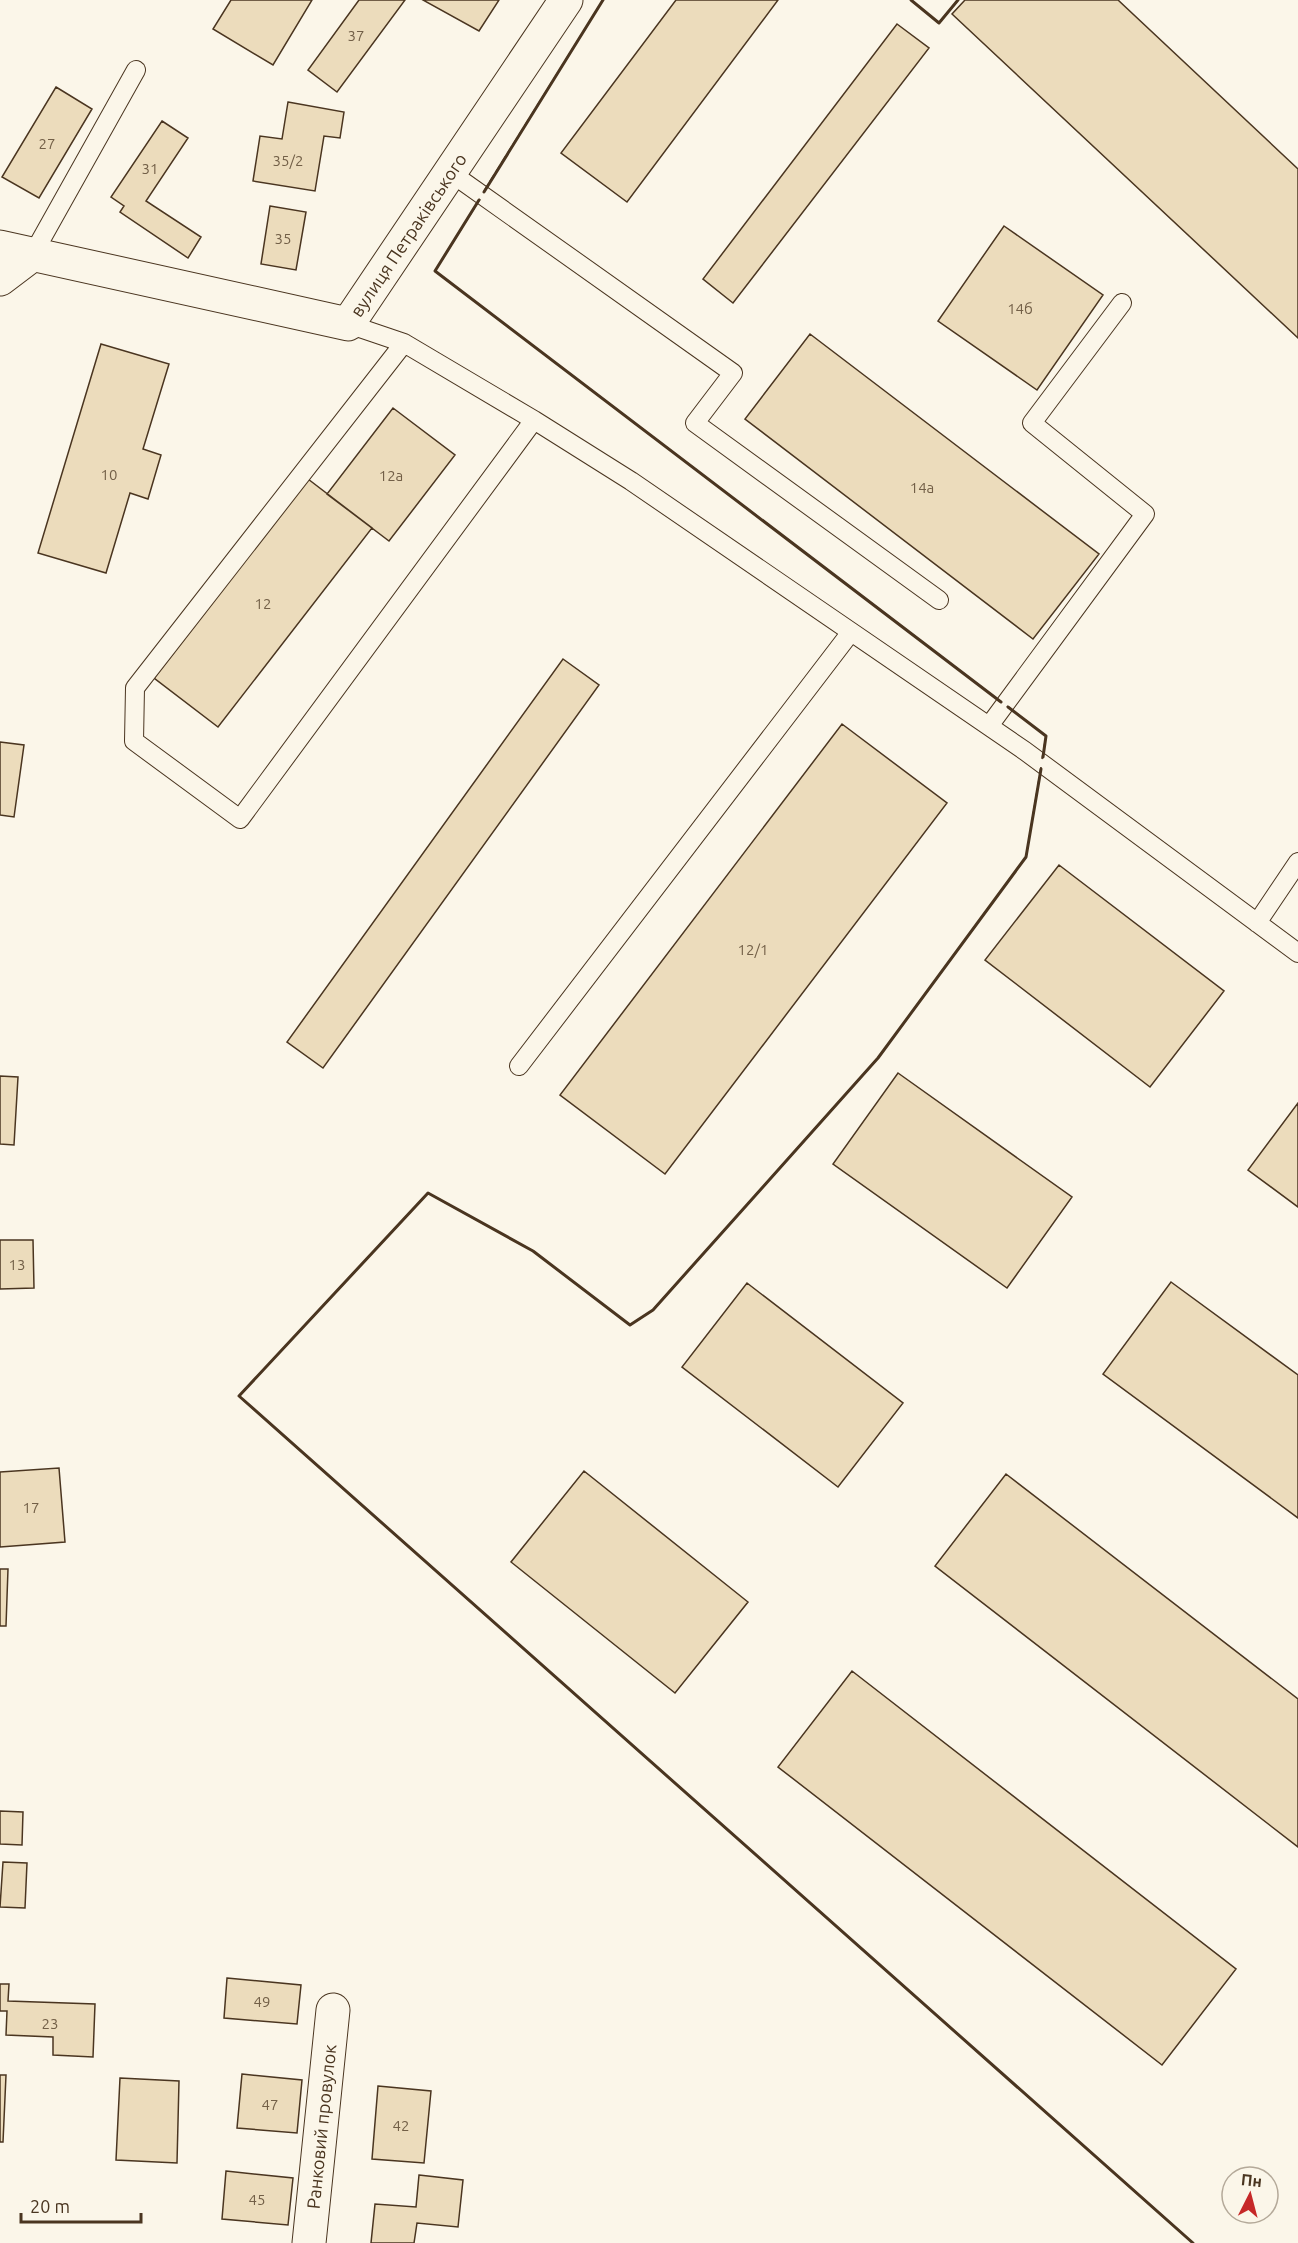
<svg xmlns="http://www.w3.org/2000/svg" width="1298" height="2243" viewBox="0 0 1298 2243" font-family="Ubuntu,sans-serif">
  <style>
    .building { fill: #ecdcbc; stroke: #4a3520; stroke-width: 1.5 }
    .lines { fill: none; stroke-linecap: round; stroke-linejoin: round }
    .lane-casing { stroke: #4a3520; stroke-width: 20 }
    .street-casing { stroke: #4a3520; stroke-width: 35 }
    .lane { stroke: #fbf6e9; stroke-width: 18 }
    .street { stroke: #fbf6e9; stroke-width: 33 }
    .fence { stroke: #4a3520; stroke-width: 1.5; stroke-dasharray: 8 3; stroke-linecap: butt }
    .wall { stroke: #4a3520; stroke-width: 3 }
    .labels { text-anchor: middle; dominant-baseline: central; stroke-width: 4.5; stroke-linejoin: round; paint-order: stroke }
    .number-label { font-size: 15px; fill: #725f47 }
    .street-label { font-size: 18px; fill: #4a3520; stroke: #fbf6e9 }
  </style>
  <rect width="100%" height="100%" fill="#fbf6e9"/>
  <path class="building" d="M231,0H312L273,65L213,29Z
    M359,0H405L337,92L308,70Z
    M423,0H499L479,31Z
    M676,0H778L627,202L561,153Z
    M965,0H1118L1298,169V338L952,14Z
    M897,24L929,48L733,303L703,279Z
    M56,87L92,109L39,198L2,177Z
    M288,102L344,112L340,138L324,136L315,191L253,181L260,136L282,139Z
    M162,121L188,138L146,201L201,237L188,258L120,212L124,206L111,197Z
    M270,206L306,212L296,270L261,264Z
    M1004,226L1103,295L1037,390L938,321Z
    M810,334L1099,554L1033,639L745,419Z
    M101,344L169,364L143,449L161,455L148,499L130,493L106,573L38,553Z
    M393,408L455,455L389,541L327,494Z
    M308,479L372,528L218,727L154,678Z
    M563,659L599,685L323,1068L287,1042Z
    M842,724L947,803L665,1174L560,1095Z
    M0,742L24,745L14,817L0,815Z
    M1059,865L1224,991L1150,1087L985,960Z
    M898,1073L1072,1197L1007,1288L833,1164Z
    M0,1076L18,1077L14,1145L0,1144Z
    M1298,1103V1207L1248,1170Z
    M0,1240H33L34,1288L0,1289Z
    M1171,1282L1298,1375V1518L1103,1374Z
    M747,1283L903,1403L838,1487L682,1367Z
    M59,1468L65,1542L0,1547V1472Z
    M584,1471L748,1602L675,1693L511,1562Z
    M1006,1474L1298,1699V1847L935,1566Z
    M0,1569H8L6,1626H0Z
    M852,1671L1236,1969L1162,2065L778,1767Z
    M0,1811L23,1812L22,1845L0,1844Z
    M3,1862L27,1863L25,1908L0,1907Z
    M227,1978L301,1985L297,2024L224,2018Z
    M0,1984H9L8,2001L95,2004L93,2057L53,2055V2037L6,2035L7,2011H0Z
    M242,2074L302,2080L297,2133L237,2128Z
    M0,2075H6L3,2142H0Z
    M120,2078L179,2081L177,2163L116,2160Z
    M378,2086L431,2091L424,2163L372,2159Z
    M226,2171L293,2178L288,2225L222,2219Z
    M419,2175L463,2180L458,2227L417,2223L414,2243H371L375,2204L416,2207Z"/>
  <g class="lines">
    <g class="lane-casing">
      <path id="lane" d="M451,173L733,373L695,423L939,600
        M33,254L136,70
        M348,324L404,343L534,420L631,481L1025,751L1298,953
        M404,343L135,688L134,741L240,819L534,420
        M989,726L1145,514L1032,423L1122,303
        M1257,923L1298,862
        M519,1066L851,632"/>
    </g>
    <g class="street-casing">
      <g id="street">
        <path id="s1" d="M0,247L348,324L566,0"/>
        <path d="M0,279L33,254"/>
        <path id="s2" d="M309,2243L333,2010"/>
      </g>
    </g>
    <use href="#lane" class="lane"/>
    <use href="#street" class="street"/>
    <path class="fence" d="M911,0L939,23L958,0
      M484,191L603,0
      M480,199L435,271L1000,701
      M1007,706L1046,736L1042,759
      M1041,767L1026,857L878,1058L653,1310L630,1325L533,1251L428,1193L239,1396L1193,2243"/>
    <path class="wall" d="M911,0L939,23L958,0
      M484,192L603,0
      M479,200L435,271L1001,702
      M1008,707L1046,736L1043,757
      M1041,769L1026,857L878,1058L653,1310L630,1325L533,1251L428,1193L239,1396L1193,2243"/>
  </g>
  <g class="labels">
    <g class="number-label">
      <text x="356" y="35">37</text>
      <text x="47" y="143">27</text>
      <text x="288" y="160">35/2</text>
      <text x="150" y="168">31</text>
      <text x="283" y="238">35</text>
      <text x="1020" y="308">14б</text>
      <text x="109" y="474">10</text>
      <text x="391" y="475">12а</text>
      <text x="922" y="487">14а</text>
      <text x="263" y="603">12</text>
      <text x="753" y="949">12/1</text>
      <text x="17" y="1264">13</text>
      <text x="31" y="1507">17</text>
      <text x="262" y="2001">49</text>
      <text x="50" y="2023">23</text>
      <text x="270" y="2104">47</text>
      <text x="401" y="2125">42</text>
      <text x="257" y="2199">45</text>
    </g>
    <g class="street-label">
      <text stroke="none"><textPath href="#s1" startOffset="464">вулиця Петраківського</textPath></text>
      <text stroke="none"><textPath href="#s2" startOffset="117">Ранковий провулок</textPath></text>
    </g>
  </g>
  <g transform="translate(1250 2195) rotate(6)"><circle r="28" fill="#fbf6e9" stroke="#b4a999" stroke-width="1.5"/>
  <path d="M0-4.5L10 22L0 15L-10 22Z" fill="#c62828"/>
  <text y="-9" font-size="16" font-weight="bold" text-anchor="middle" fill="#4a3520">Пн</text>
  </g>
  <path d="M21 2213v9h120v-9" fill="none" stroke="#4a3520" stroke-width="3"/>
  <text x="30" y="2213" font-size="18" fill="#4a3520" stroke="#fbf6e9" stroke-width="4.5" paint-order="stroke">20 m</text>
</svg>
